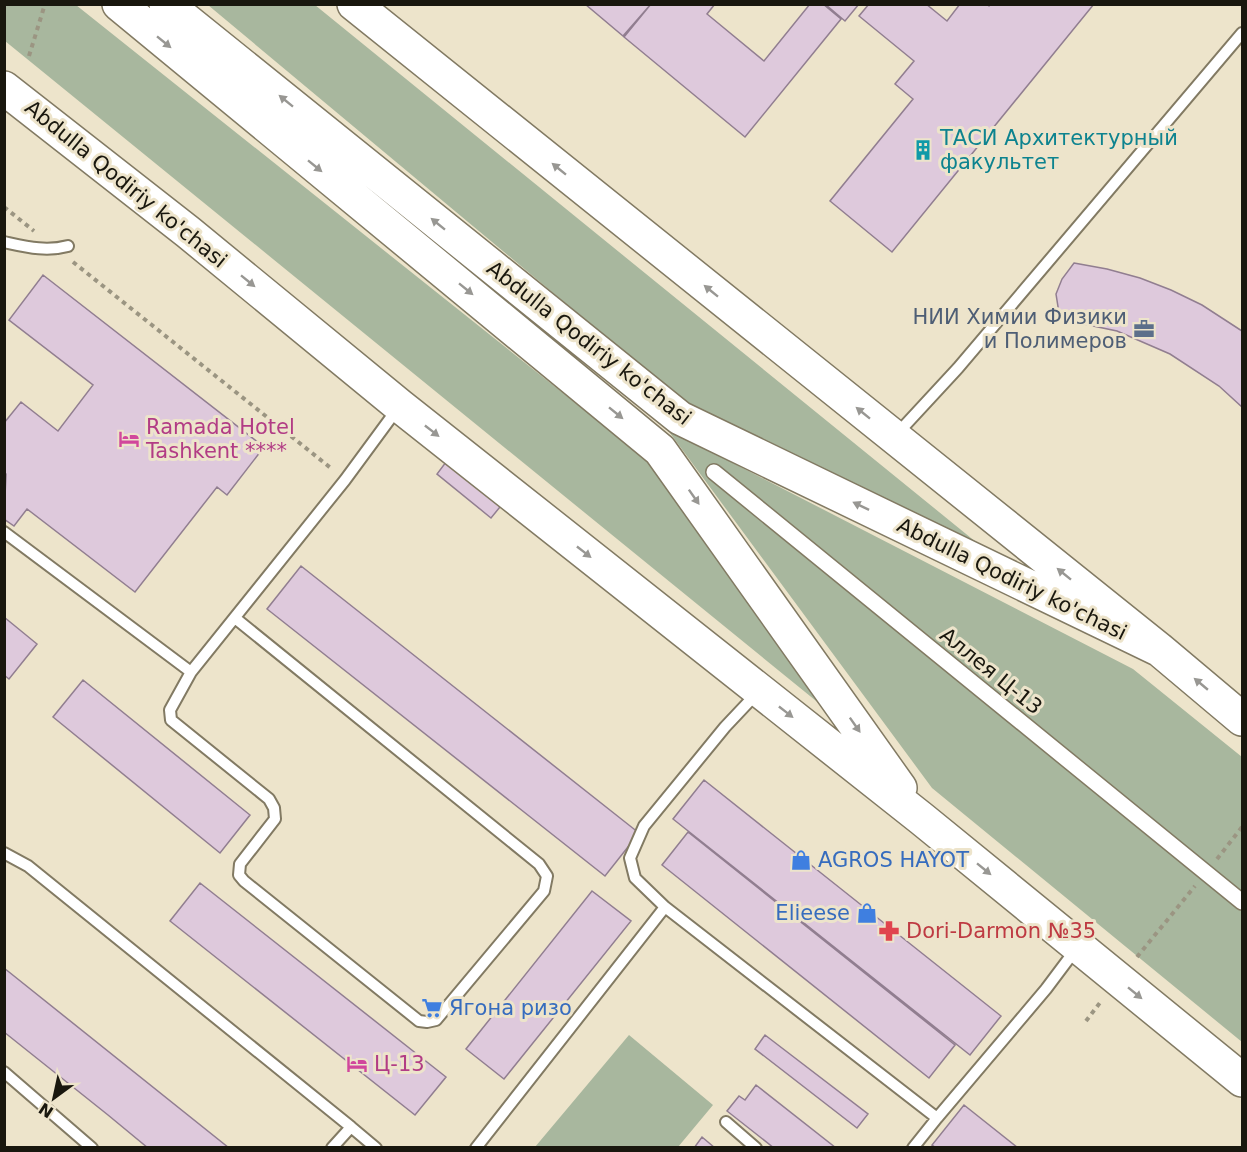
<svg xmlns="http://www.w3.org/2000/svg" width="1247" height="1152" viewBox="0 0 1247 1152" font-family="'DejaVu Sans',sans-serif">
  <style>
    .green { fill: #a8b79e }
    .building { fill: #dec9dc; stroke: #917e90; stroke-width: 1.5 }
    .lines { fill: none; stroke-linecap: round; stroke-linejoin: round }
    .service-casing { stroke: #827a63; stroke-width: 14 }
    .pedestrian-casing { stroke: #827a63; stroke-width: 18 }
    .primary-casing { stroke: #827a63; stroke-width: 36 }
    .path { stroke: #9b9582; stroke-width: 4; stroke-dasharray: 4.5 4.5; stroke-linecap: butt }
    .service { stroke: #fff; stroke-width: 10 }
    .pedestrian { stroke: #fff; stroke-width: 15 }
    .primary { stroke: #fff; stroke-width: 33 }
    .oneway { fill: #989793 }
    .labels { text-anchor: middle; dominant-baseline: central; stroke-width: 6; stroke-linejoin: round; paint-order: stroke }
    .culture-label { font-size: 21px; fill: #0d838f; stroke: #ede4cb; text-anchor: start }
    .street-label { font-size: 21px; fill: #19170e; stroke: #ede4cb }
    .service-label { font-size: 21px; fill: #4e5e75; stroke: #ede4cb; text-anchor: end }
    .hotel-label { font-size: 21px; fill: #b23c85; stroke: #ede4cb; text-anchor: start }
    .shop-label { font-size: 21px; fill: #366cbe; stroke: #ede4cb; text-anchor: start }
    .health-label { font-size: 21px; fill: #be3a42; stroke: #ede4cb; text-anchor: start }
  </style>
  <rect width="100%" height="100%" fill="#ede4cb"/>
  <path class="green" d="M4,5H76L647,460L826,709L5,41Z
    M208,5H315L987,551L685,403Z
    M667,429L1133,669L1242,757V1042L932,788Z
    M629,1035L713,1105L678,1147H535Z"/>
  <path class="building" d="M585,4H651L623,36Z
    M651,4H715L707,14L764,61L810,4H823L841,19L745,137L624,37Z
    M825,4H859L845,21Z
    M869,4H926L947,21L960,4H986L989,6L990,4H1094L892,252L830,201L913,99L895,84L914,61L859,16Z
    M869,4H926L947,21L960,4H986L989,6L990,4H1094L892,252L830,201L913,99L895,84L914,61L859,16Z
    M869,4H926L947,21L960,4H986L989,6L990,4H1094L892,252L830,201L913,99L895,84L914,61L859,16Z
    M1074,263L1107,269L1140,278L1171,290L1202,305L1242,331V407L1219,386L1170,354L1117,331L1060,319L1056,294L1062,279Z
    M43,275L264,447L227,495L217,487L135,592L27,509L14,526L4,519L6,474L4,472V423L21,402L58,431L93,385L9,320Z
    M449,458L504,502L491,518L437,474Z
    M301,566L639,833L605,876L267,609Z
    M4,617L37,644L9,679L4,675Z
    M83,680L250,815L220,853L53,717Z
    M704,780L1001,1016L970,1055L673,819Z
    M688,832L955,1045L929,1078L662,865Z
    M200,883L446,1077L415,1115L170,921Z
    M592,891L631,921L504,1079L466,1049Z
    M4,968L229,1148H148L108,1115L4,1032Z
    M765,1035L868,1114L857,1128L755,1049Z
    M756,1085L836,1148H774L727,1111L739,1096L745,1100Z
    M964,1105L1018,1148H936L932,1145Z
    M702,1137L715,1148H694Z"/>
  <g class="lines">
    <g class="service-casing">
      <path id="service" d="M4,242C27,247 46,252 68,246
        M896,435L958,368L1242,33
        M4,532L191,672L345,480L398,408
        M191,672L170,710L171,720L269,799L274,808L275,819L240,864L239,875L244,881L419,1021L427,1022L436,1020L544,891L547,876L539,864L235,618
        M4,853L28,866L351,1127
        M665,907L937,1118L1046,989L1076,949
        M4,1072L92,1148
        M726,1122L756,1148
        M332,1148L351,1127L376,1148
        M476,1148L665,907L635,878L630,858L644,826L725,727L758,692
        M913,1148L937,1118"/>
    </g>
    <g class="pedestrian-casing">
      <path id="pedestrian" d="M714,472L1242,902"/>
    </g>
    <g class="primary-casing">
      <path id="primary" d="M119,4L660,450L900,788
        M166,4L680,418L1160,650
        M354,4L1160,650L1242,719
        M4,88L188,232L400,406L922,819L1242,1080"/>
    </g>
    <path class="path" d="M29,56L45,4
      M4,207L34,231
      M73,262L332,469
      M1217,859L1242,827
      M1137,957L1195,886
      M1086,1021L1102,1000"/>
    <use href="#service" class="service"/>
    <use href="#pedestrian" class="pedestrian"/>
    <use href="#primary" class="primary"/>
  </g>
  <defs><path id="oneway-solid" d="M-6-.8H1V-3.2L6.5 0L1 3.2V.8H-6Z" transform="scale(1.5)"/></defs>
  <g class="oneway">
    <use href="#oneway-solid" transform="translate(164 42) rotate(39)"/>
    <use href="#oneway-solid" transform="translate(286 101) rotate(-141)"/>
    <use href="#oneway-solid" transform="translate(315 166) rotate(39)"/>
    <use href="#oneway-solid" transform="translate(559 169) rotate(-141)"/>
    <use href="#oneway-solid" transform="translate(438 224) rotate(-141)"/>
    <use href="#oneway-solid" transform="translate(248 281) rotate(39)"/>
    <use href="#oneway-solid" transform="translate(466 289) rotate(39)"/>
    <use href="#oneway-solid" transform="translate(711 291) rotate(-141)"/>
    <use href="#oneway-solid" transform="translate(616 413) rotate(39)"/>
    <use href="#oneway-solid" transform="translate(863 413) rotate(-141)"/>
    <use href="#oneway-solid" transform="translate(432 431) rotate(38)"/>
    <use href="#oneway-solid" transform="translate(694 497) rotate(55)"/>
    <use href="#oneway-solid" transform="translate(861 506) rotate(-154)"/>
    <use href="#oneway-solid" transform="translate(584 552) rotate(38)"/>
    <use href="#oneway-solid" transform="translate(1064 574) rotate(-141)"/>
    <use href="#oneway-solid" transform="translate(1201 684) rotate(-140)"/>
    <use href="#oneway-solid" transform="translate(786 712) rotate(38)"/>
    <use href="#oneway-solid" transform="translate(855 725) rotate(55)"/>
    <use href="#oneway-solid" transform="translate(984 869) rotate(39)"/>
    <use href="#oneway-solid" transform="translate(1135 993) rotate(39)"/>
  </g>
  <defs>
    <g id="building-bare" transform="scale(1.62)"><path d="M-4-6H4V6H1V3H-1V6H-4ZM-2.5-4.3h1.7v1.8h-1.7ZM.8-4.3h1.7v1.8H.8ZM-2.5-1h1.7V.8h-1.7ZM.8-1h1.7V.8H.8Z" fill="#0f9aa8" stroke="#ede4cb" stroke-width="2.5" paint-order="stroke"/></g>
    <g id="office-bare" transform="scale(1.62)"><path d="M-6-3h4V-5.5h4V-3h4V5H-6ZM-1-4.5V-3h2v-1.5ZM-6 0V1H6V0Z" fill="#5c6f8a" stroke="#ede4cb" stroke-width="2.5" paint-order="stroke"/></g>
    <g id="hotel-bare" transform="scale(1.62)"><path d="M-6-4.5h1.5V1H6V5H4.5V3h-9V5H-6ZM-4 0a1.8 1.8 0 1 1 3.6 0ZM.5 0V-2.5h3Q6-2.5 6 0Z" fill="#d1479c" stroke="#ede4cb" stroke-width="2.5" paint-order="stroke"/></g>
    <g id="shop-bare" transform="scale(1.62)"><path d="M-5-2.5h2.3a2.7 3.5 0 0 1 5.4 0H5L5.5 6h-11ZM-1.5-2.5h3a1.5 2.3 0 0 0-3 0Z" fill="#3f7fe0" stroke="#ede4cb" stroke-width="2.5" paint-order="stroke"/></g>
    <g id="pharmacy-bare" transform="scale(1.62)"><path d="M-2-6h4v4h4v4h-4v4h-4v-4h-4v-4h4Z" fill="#e0444e" stroke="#ede4cb" stroke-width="2.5" paint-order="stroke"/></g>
    <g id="supermarket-bare" transform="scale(1.62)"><path d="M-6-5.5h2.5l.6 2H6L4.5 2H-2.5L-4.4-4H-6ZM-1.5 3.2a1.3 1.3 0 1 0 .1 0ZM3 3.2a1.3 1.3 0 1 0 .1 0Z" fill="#3f7fe0" stroke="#ede4cb" stroke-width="2.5" paint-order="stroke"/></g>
  </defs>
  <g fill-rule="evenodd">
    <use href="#building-bare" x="923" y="150"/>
    <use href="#office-bare" x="1144" y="329"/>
    <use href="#hotel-bare" x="129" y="439"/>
    <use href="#shop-bare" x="801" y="860"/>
    <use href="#shop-bare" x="867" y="913"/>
    <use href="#pharmacy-bare" x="889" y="931"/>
    <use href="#supermarket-bare" x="432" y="1008"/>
    <use href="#hotel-bare" x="357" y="1064"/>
  </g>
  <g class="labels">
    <g class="culture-label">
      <text x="940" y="138">ТАСИ Архитектурный<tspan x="940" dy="24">факультет</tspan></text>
    </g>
    <g class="street-label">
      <text transform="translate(126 184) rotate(39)">Abdulla Qodiriy ko'chasi</text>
      <text transform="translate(589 343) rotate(38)">Abdulla Qodiriy ko'chasi</text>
      <text transform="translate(1012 579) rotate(26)">Abdulla Qodiriy ko'chasi</text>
      <text transform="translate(991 671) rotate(39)">Аллея Ц-13</text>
    </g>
    <g class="service-label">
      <text x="1127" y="317">НИИ Химии Физики<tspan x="1127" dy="24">и Полимеров</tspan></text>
    </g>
    <g class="hotel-label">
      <text x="146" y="427">Ramada Hotel<tspan x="146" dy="24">Tashkent ****</tspan></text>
      <text x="374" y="1064">Ц-13</text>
    </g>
    <g class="shop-label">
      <text x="818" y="860">AGROS HAYOT</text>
      <text x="850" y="913" text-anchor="end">Elieese</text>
      <text x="449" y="1008">Ягона ризо</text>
    </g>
    <g class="health-label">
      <text x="906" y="931">Dori-Darmon №35</text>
    </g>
  </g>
  <rect width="1247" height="1152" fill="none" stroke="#19170e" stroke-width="12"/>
  <g transform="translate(54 1098) rotate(213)" stroke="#ede4cb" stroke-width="4.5" paint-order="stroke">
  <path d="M0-4.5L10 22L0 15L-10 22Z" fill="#19170e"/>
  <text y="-9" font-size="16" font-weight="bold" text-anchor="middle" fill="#19170e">N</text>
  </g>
</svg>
